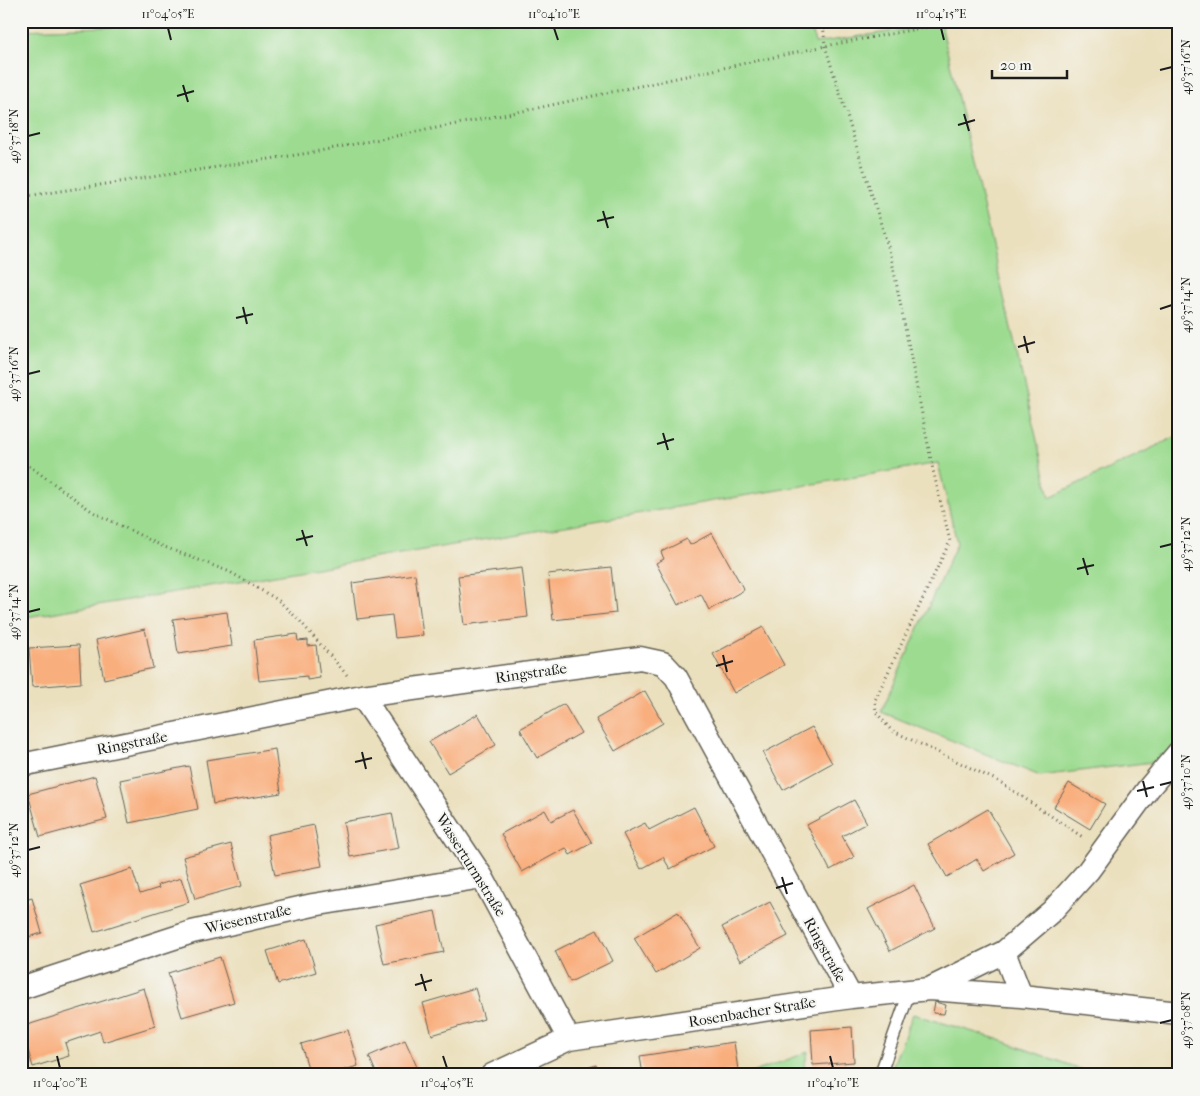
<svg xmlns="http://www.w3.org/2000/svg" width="1200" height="1096" viewBox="0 0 1200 1096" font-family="'IM FELL French Canon',serif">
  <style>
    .green { fill: #9cdb90; stroke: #5c7c56 }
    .building { fill: #f9ae7d }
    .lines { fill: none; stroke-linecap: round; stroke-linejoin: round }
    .lane-casing { stroke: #646155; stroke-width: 14 }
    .street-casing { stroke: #646155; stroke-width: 25 }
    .path { stroke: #646155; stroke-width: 3; stroke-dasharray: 1 4; stroke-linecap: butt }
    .lane { stroke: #fff; stroke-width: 11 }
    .street { stroke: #fff; stroke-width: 22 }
    .ticks { fill: none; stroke: #1c1c1c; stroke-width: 2 }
    .labels { text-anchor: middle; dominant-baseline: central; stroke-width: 4; stroke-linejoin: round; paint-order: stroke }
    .street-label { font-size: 15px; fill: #1c1c1c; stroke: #f6f6f2 }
    .neatline { fill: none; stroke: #1c1c1c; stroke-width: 2 }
    .ticks-label { font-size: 12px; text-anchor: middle; fill: #1c1c1c }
  </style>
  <rect width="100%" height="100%" fill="#f6f6f2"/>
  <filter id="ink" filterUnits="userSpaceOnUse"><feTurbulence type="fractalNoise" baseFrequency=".02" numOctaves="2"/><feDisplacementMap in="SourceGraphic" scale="10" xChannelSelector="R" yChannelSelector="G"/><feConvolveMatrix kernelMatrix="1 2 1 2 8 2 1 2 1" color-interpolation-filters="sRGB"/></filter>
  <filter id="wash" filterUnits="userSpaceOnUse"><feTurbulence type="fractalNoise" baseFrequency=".0096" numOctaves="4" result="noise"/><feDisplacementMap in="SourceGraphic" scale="20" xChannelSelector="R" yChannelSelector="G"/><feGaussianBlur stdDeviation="1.12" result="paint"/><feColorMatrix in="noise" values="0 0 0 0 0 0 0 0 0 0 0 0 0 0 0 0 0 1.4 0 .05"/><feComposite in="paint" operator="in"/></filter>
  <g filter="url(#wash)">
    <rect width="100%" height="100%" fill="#ebe0be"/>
    <path class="green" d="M178,21H810L815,43L941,24L1050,497L1179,435V771L1175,775L1152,762L1040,776L881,712L957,543L938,463L21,618V30L160,25Z
      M913,1014L997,1039L1097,1075H889Z
      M808,1052L802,1075H746Z"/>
    <g id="blocks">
      <path class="building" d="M712,533L744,590L709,610L701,594L678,605L656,563L664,559L661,552L687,539L690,545Z
        M611,567L616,613L553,620L548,574Z
        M522,568L528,617L464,625L458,576Z
        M415,574L423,635L395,638L392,615L357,619L352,583Z
        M227,612L232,646L178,654L173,619Z
        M763,627L784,665L734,693L713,654Z
        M145,629L153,668L104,679L96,640Z
        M297,634L298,641L308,640V646L316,645L320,678L307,680V676L259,681L254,640Z
        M79,645L81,683L32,687L29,648Z
        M645,691L663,723L615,751L596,719Z
        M564,704L581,733L537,758L520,729Z
        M478,714L496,745L448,773L429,742Z
        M812,727L832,763L783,790L763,753Z
        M275,749L281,793L213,804L206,760Z
        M189,766L198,809L129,823L120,780Z
        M95,776L107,819L40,837L28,794Z
        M1069,783L1105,804L1090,829L1054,807Z
        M854,800L867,823L842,836L854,857L830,870L807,825Z
        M694,807L714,846L670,869L663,857L641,869L623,834L645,823L649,830Z
        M988,809L1014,853L984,871L977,859L947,877L928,844Z
        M545,810L551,821L573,810L592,843L570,855L566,848L522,872L501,834Z
        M392,813L399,848L350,857L343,822Z
        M314,825L322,866L275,875L267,835Z
        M231,844L242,886L195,899L183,857Z
        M132,869L140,894L159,888L158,885L181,878L189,902L94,932L80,885Z
        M914,885L935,928L890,951L868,909Z
        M32,898L42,933L21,939V901Z
        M770,902L788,936L740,961L722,927Z
        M435,911L444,952L384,964L375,924Z
        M678,912L700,948L656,974L634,938Z
        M597,930L613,961L570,982L555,951Z
        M306,939L316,972L278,984L267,951Z
        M220,957L234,1002L182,1017L168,973Z
        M144,988L155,1026L103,1042L100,1031L65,1043L69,1056L33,1067L21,1027Z
        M475,988L484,1019L432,1035L423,1003Z
        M935,1002L946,1005L944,1014L933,1013Z
        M852,1027L854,1062L813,1065L811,1030Z
        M348,1030L358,1066L327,1075H310L301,1044Z
        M405,1040L417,1067L400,1075H377L369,1056Z
        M734,1042L738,1070L704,1075H643L640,1056Z
        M596,1065L600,1075H568V1074Z"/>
    </g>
  </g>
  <g filter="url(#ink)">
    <use href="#blocks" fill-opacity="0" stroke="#646155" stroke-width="1"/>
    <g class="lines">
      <g class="lane-casing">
        <path id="lane" d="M880,1075L910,990"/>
      </g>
      <g class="street-casing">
        <path id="street" d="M362,696L482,877L569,1039
          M21,765L362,696L640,658L663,663L676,677L851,997
          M1004,952L1021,996
          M21,988L192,932L313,905L482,877
          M930,989L1021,996L1179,1013
          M492,1075L569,1039L851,997L929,989L1004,952L1052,911L1088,871L1148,789L1179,752"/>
      </g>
      <path class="path" d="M823,21L825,46L891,256L933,470L950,541L875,700L876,712L891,730L1000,782L1084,838
        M21,197L309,153L533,109L825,46L960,21
        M21,460L93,512L162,546L230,572L278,600L300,621L347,675"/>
      <use href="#lane" class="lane"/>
      <use href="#street" class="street"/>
    </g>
  </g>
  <path class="ticks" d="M168,28L171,40M554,28L558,40M941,28L944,40M1160,70L1172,67M183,85L188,102M177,96L194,91M964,114L969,131M958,125L975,120M28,136L40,133M603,211L608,228M597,221L614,217M243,307L247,324M1160,309L1172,305M236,318L253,314M1024,336L1028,353M1018,347L1035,342M28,374L40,371M663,433L668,450M657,444L674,439M302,530L307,546M296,540L313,536M1160,547L1172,544M1083,558L1088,575M1077,569L1094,565M28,612L40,609M723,655L727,672M716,666L733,661M362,752L366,769M355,762L372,758M1143,781L1147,797M1160,785L1172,782M1137,791L1154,787M28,850L40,847M782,877L787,894M776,888L793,883M421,974L426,991M415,985L432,980M1160,1023L1172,1020M57,1056L60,1068M443,1056L447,1068M830,1056L833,1068"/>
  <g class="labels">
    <g class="street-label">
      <text transform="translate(531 673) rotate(-8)">Ringstraße</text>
      <text transform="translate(132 743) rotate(-11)">Ringstraße</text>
      <text transform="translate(471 865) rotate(58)">Wasserturmstraße</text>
      <text transform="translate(248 919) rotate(-13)">Wiesenstraße</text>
      <text transform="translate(825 950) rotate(61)">Ringstraße</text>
      <text transform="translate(752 1012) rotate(-9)">Rosenbacher Straße</text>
    </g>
  </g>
  <rect width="1200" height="1096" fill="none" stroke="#f6f6f2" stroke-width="55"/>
  <path d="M992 70v8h75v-8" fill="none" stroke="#1c1c1c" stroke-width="2.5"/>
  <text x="1000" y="70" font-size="15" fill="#1c1c1c" stroke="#f6f6f2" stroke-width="4" paint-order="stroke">20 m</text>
  <rect x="28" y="28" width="1144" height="1040" class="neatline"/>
  <g class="ticks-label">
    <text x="168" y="18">11°04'05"E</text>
    <text x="554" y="18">11°04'10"E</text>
    <text x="941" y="18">11°04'15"E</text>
    <text transform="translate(1186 67) rotate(-90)" y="4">49°37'16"N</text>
    <text transform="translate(14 136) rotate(-90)" y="4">49°37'18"N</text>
    <text transform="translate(1186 305) rotate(-90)" y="4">49°37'14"N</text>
    <text transform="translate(14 374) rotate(-90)" y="4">49°37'16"N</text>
    <text transform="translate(1186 544) rotate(-90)" y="4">49°37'12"N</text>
    <text transform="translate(14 612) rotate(-90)" y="4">49°37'14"N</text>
    <text transform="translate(1186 782) rotate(-90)" y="4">49°37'10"N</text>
    <text transform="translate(14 850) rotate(-90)" y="4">49°37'12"N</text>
    <text transform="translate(1186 1020) rotate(-90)" y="4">49°37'08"N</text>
    <text x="60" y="1087">11°04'00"E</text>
    <text x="447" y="1087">11°04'05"E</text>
    <text x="833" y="1087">11°04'10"E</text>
  </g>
</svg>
